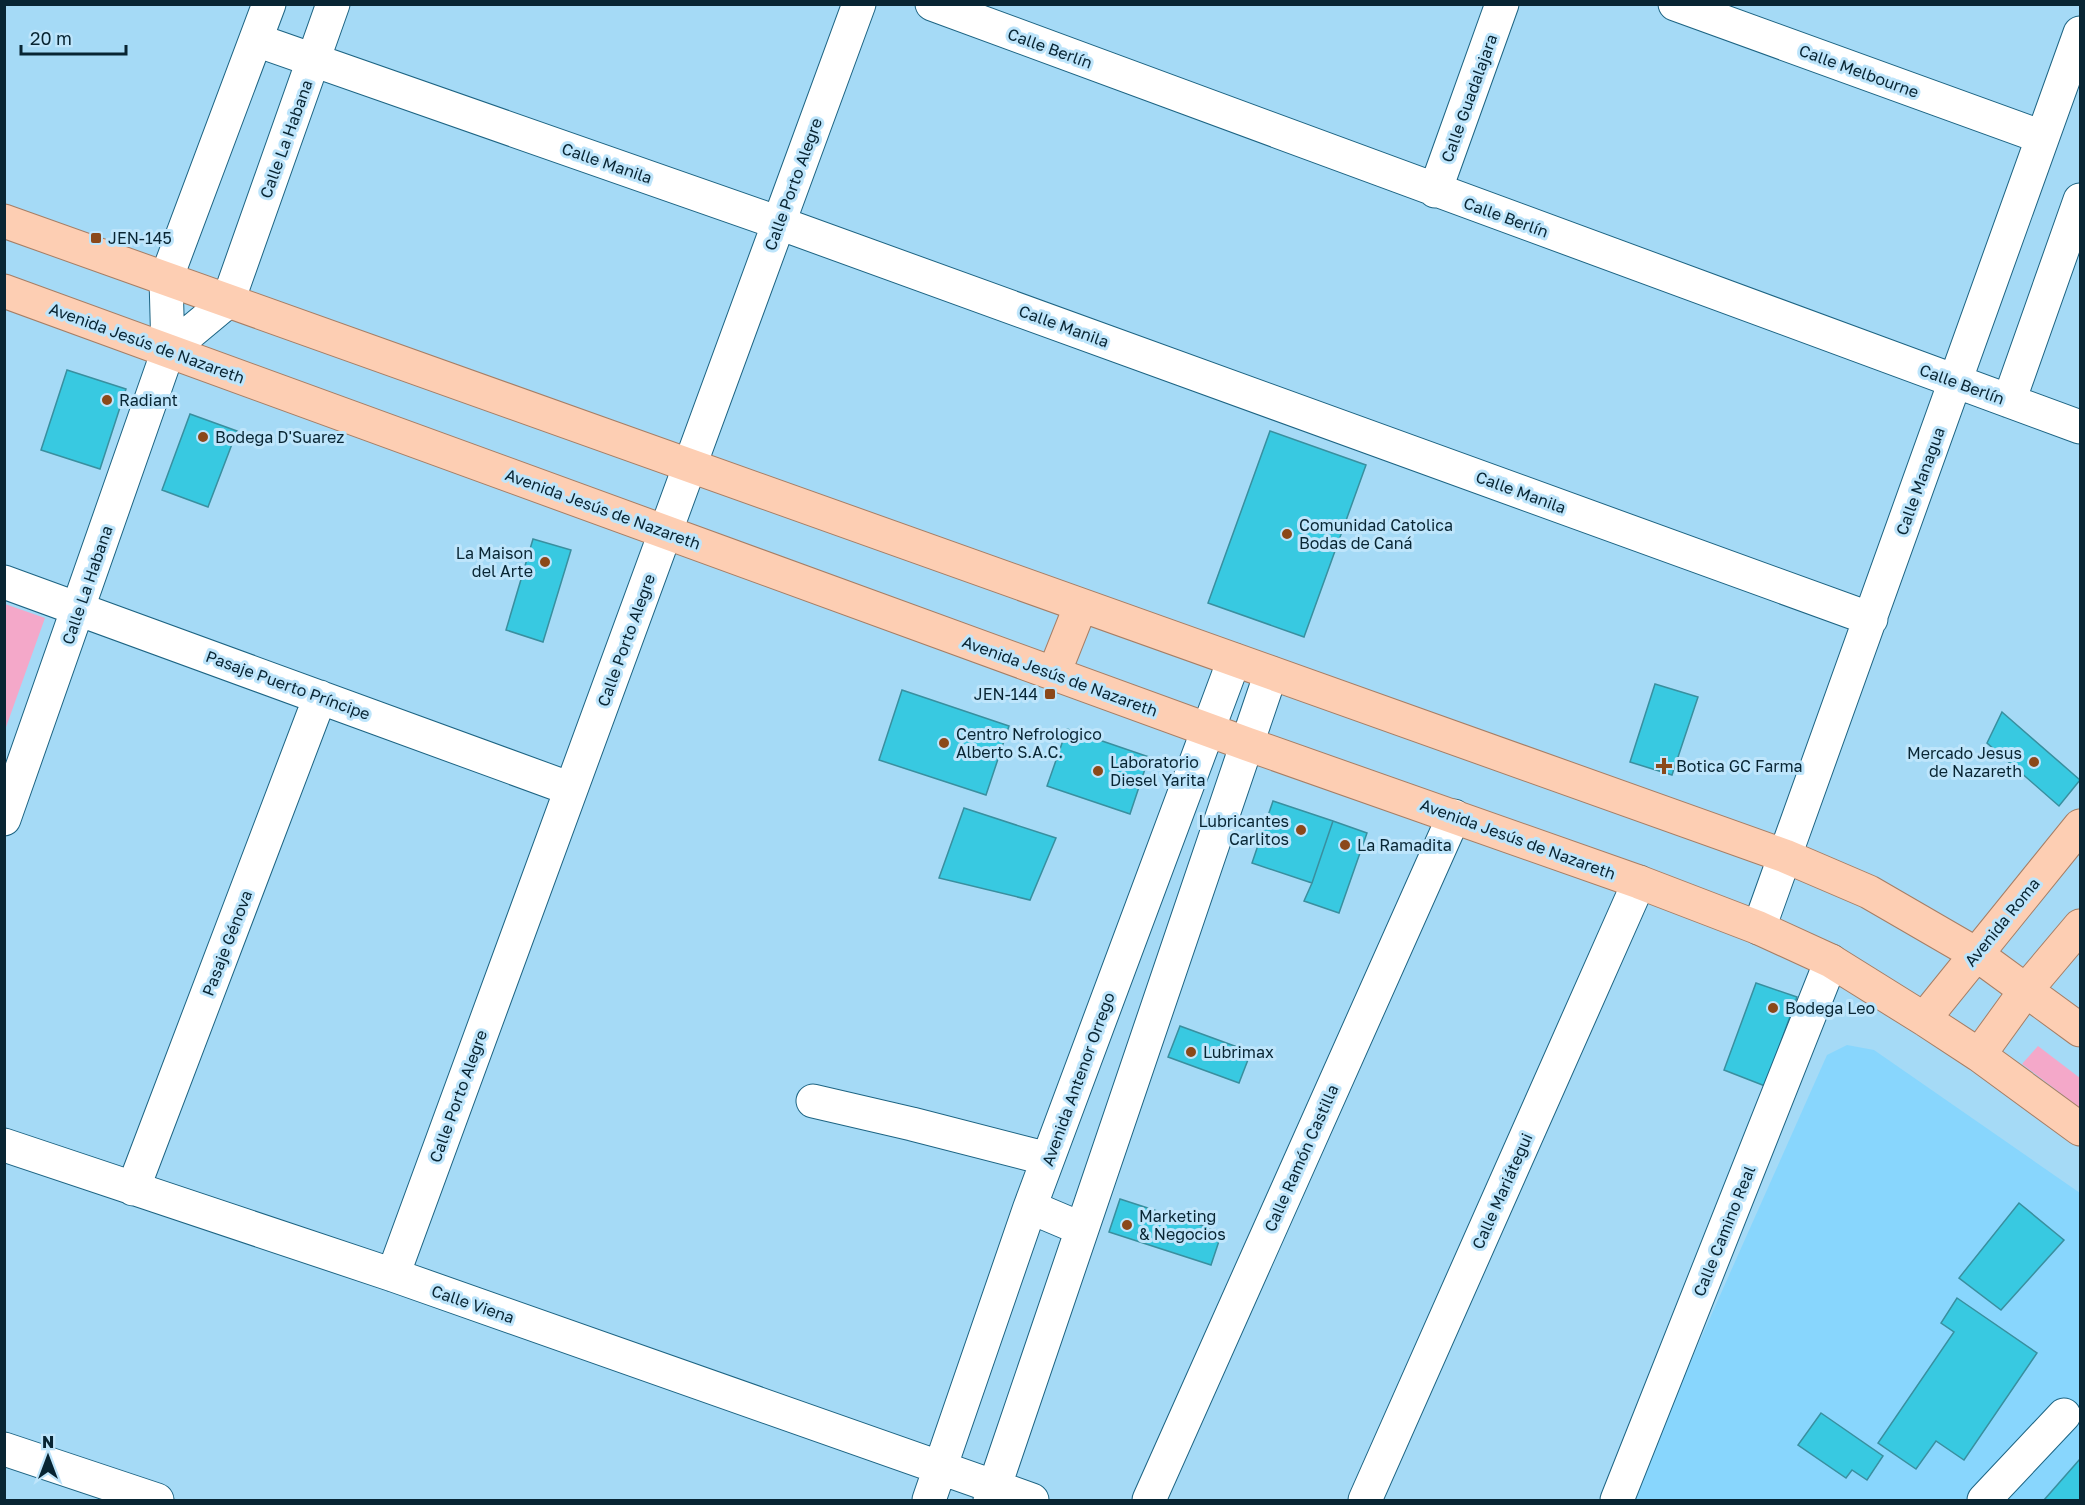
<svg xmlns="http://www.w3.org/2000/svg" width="2085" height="1505" viewBox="0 0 2085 1505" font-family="'Golos Text',sans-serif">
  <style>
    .built { fill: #88d6fd }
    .green { fill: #f4a8c9 }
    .building { fill: #38c9e1; stroke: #398f9f; stroke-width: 1.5 }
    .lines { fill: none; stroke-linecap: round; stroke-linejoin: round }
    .minor-casing { stroke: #1d6483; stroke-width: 35 }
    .major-casing { stroke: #a67e65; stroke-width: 35 }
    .minor { stroke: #fff; stroke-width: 33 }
    .major { stroke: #fdceb3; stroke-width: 33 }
    .poi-dot { fill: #8b4819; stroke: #bee5fb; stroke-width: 2 }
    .labels { text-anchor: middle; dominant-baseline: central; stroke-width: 6; stroke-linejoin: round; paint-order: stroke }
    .street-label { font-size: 16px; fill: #082533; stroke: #bee5fb }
    .poi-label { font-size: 16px; fill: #082533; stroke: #bee5fb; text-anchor: start }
  </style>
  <rect width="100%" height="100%" fill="#a5daf6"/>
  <path class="built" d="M1847,1045L1874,1050L2080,1193V1500H1629L1827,1055Z"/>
  <path class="green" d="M5,604L45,618L5,730L4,604Z
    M2038,1046L2080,1078V1108L2022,1064Z"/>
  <path class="building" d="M67,370L126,389L100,469L41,450Z
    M190,414L237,431L208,507L162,490Z
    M1270,431L1366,465L1304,637L1208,603Z
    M533,539L571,550L543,642L506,630Z
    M1655,684L1698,697L1672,775L1630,762Z
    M902,690L1009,726L986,795L879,760Z
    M2002,712L2080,780L2059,806L1987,743Z
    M1067,729L1149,757L1130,814L1047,786Z
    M1273,801L1333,821L1312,883L1252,863Z
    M964,808L1056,838L1030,900L939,878Z
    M1333,821L1367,833L1339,913L1304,901L1312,883Z
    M1756,983L1797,997L1765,1086L1724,1070Z
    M1180,1026L1251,1052L1239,1083L1168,1057Z
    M1120,1199L1222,1232L1211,1265L1109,1232Z
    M2019,1203L2064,1240L2001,1310L1959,1278Z
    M1957,1298L2037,1353L1964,1460L1936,1441L1916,1469L1878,1443L1954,1332L1941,1323Z
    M1821,1413L1883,1456L1867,1480L1852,1470L1846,1478L1798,1445Z
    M2080,1459V1500H2044Z"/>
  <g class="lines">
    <g class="minor-casing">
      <path id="minor" d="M932,4L2080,427
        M1675,4L2042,137
        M256,40L779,223L1871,619
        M1435,191L1502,4
        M168,351L228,301L333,4
        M2009,401L2080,200
        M4,582L571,789
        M4,819L168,351L166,279L269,4
        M1759,928L2080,33
        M813,1101L912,1124L1048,1159
        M4,1145L393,1275L1032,1500
        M133,1189L320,697
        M1030,1207L1082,1229
        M393,1275L859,4
        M4,1449L157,1500
        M929,1500L1030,1207L1234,660
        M990,1500L1271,673
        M1149,1500L1454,816
        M1365,1500L1639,882
        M1617,1500L1831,961
        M1984,1500L2064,1415"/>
    </g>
    <g class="major-casing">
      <path id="major" d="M4,221L1785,856L1869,892L1976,954L2080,1030
        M4,291L1247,744L1639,882L1759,928L1831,961L1924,1019L1979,1055L2080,1129
        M1054,673L1081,605
        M1924,1019L2080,826
        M1979,1055L2026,990L2080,926"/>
    </g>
    <use href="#minor" class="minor"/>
    <use href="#major" class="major"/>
  </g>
  <g class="poi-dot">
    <rect x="90" y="232" width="12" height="12" rx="3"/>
    <circle cx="107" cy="400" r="6"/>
    <circle cx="203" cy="437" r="6"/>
    <circle cx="1287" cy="534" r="6"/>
    <circle cx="545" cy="562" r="6"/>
    <rect x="1044" y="688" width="12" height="12" rx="3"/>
    <circle cx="944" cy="743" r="6"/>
    <circle cx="2034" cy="762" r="6"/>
    <path d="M1661 757h6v6h6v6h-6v6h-6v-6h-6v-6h6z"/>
    <circle cx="1098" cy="771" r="6"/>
    <circle cx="1301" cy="830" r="6"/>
    <circle cx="1345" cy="845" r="6"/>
    <circle cx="1773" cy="1008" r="6"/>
    <circle cx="1191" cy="1052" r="6"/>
    <circle cx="1127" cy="1225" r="6"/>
  </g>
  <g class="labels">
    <g class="street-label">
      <text transform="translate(1050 48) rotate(20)">Calle Berlín</text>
      <text transform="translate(1859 71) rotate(20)">Calle Melbourne</text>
      <text transform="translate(1469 98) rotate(-70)">Calle Guadalajara</text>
      <text transform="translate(286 139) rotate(-70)">Calle La Habana</text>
      <text transform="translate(607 163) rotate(19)">Calle Manila</text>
      <text transform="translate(793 184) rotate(-70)">Calle Porto Alegre</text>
      <text transform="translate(1506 217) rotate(20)">Calle Berlín</text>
      <text transform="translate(1064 326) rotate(20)">Calle Manila</text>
      <text transform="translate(147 343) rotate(20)">Avenida Jesús de Nazareth</text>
      <text transform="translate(1962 384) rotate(20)">Calle Berlín</text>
      <text transform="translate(1920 481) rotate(-70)">Calle Managua</text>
      <text transform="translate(1521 492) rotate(20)">Calle Manila</text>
      <text transform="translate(603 509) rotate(20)">Avenida Jesús de Nazareth</text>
      <text transform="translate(87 585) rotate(-71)">Calle La Habana</text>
      <text transform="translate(626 640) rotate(-70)">Calle Porto Alegre</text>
      <text transform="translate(1060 676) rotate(20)">Avenida Jesús de Nazareth</text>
      <text transform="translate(288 685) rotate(20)">Pasaje Puerto Príncipe</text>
      <text transform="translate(1518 839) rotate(20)">Avenida Jesús de Nazareth</text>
      <text transform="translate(2002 922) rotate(-51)">Avenida Roma</text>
      <text transform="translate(227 943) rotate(-69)">Pasaje Génova</text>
      <text transform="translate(1078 1079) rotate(-70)">Avenida Antenor Orrego</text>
      <text transform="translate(458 1096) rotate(-70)">Calle Porto Alegre</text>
      <text transform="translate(1301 1158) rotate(-66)">Calle Ramón Castilla</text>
      <text transform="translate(1502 1191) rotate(-66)">Calle Mariátegui</text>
      <text transform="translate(1724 1231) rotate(-68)">Calle Camino Real</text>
      <text transform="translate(473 1304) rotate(19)">Calle Viena</text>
    </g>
    <g class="poi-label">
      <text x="108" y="238">JEN-145</text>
      <text x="119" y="400">Radiant</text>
      <text x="215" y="437">Bodega D'Suarez</text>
      <text x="1299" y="525">Comunidad Catolica<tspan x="1299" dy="18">Bodas de Caná</tspan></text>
      <text x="533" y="553" text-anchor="end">La Maison<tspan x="533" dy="18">del Arte</tspan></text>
      <text x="1038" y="694" text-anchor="end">JEN-144</text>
      <text x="956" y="734">Centro Nefrologico<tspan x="956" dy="18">Alberto S.A.C.</tspan></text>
      <text x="2022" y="753" text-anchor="end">Mercado Jesus<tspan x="2022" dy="18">de Nazareth</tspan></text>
      <text x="1110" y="762">Laboratorio<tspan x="1110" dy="18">Diesel Yarita</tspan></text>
      <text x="1676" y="766">Botica GC Farma</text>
      <text x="1289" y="821" text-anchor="end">Lubricantes<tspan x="1289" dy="18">Carlitos</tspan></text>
      <text x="1357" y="845">La Ramadita</text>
      <text x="1785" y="1008">Bodega Leo</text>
      <text x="1203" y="1052">Lubrimax</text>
      <text x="1139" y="1216">Marketing<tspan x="1139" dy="18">&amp; Negocios</tspan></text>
    </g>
  </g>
  <rect width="2085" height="1505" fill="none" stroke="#082533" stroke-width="12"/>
  <g transform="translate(48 1457)" stroke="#bee5fb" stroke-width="4.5" paint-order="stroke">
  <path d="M0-4.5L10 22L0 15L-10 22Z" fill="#082533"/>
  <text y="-9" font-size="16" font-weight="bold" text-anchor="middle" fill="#082533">N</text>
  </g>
  <path d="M21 45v9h105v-9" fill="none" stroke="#082533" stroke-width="3"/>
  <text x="30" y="45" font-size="18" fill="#082533" stroke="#bee5fb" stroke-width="4.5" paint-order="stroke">20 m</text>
</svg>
